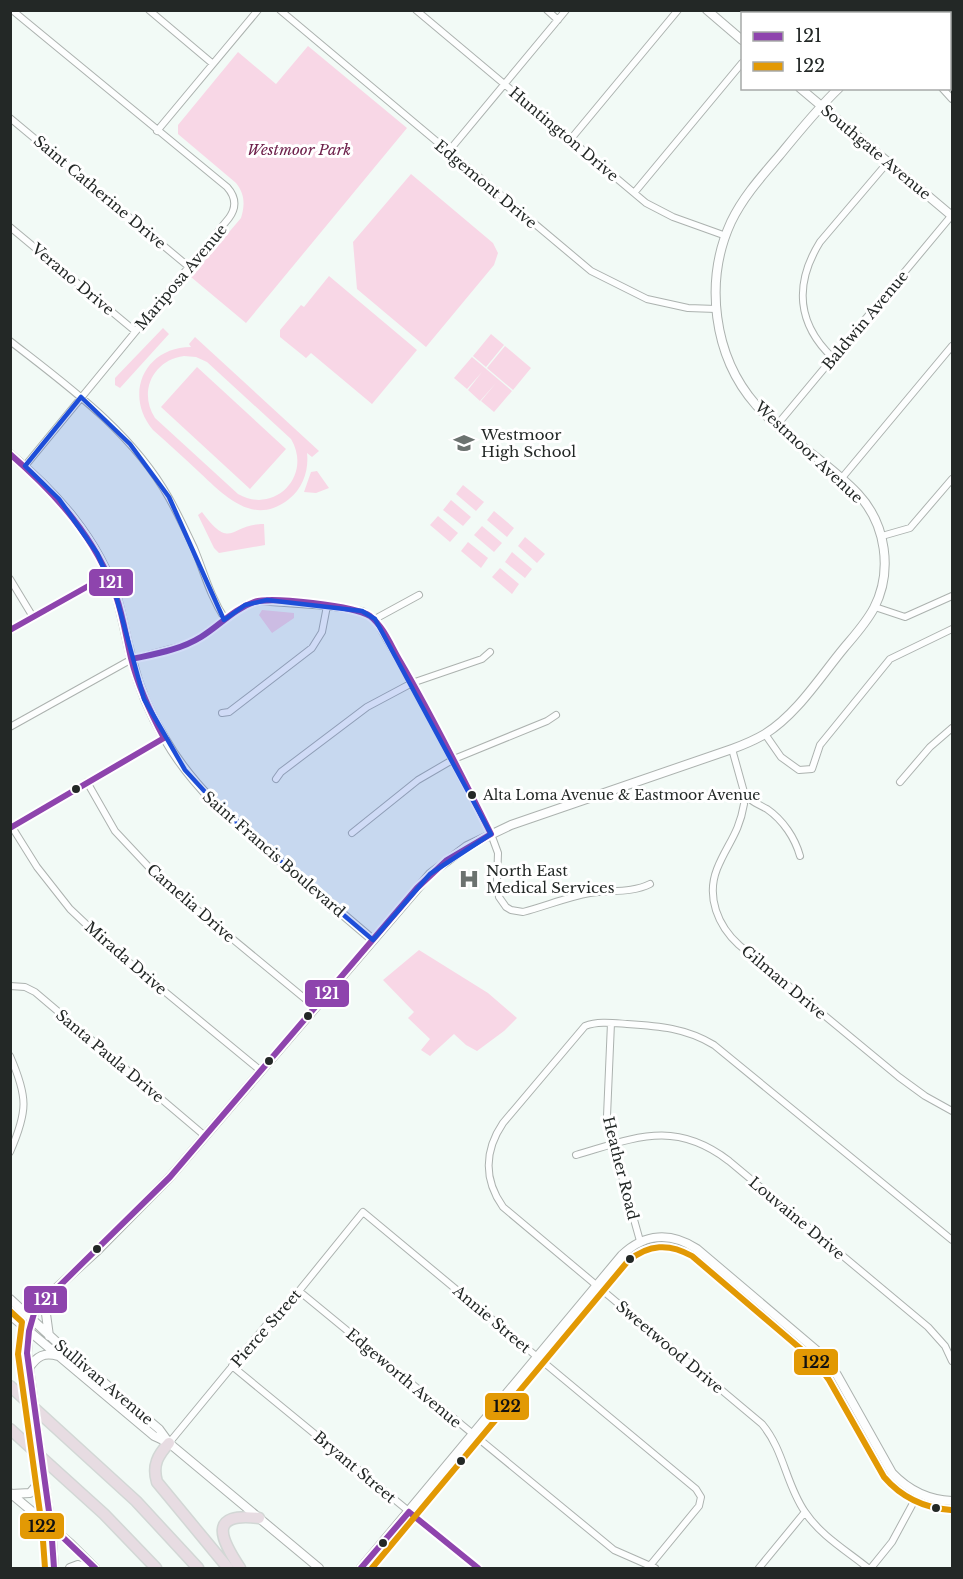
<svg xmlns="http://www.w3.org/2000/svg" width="963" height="1579" viewBox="0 0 963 1579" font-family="'Libre Baskerville',serif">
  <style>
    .green { fill: #f8d7e6; fill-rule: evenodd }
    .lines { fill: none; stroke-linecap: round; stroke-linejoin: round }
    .street-casing { stroke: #acb2af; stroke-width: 8 }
    .secondary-casing { stroke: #acb2af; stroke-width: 10 }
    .highway-casing { stroke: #d2d7d5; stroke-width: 13 }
    .street { stroke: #fdfefe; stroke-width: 6 }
    .secondary { stroke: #fdfefe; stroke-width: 8 }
    .highway { stroke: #e7dce2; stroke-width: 10 }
    .secondary-bridge-casing { stroke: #acb2af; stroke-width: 10; stroke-linecap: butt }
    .secondary-bridge { stroke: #fdfefe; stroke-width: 8 }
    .bus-1-casing { stroke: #fff; stroke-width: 10 }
    .bus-2-casing { stroke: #fff; stroke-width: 10 }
    .bus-1 { stroke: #8e44ad; stroke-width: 6 }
    .bus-2 { stroke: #e29904; stroke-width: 6 }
    .marked { fill: #1d4ed8; fill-opacity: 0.2; stroke: #1d4ed8; stroke-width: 4.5; stroke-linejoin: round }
    .bus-dot { fill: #232826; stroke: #fff; stroke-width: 2 }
    .labels { text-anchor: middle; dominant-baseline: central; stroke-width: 6; stroke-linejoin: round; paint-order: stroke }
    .bus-label { font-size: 14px; fill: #232826; stroke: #fff; text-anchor: start }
    .street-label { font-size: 15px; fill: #232826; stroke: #fff }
    .park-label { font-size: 15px; font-style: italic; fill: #6e214b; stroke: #fff }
    .poi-label { font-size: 15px; fill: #232826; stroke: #fff; text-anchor: start }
    .line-badge { stroke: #fff; stroke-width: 2 }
    .badge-label { font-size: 16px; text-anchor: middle; font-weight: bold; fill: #fff }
    .pale-badge-label { font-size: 16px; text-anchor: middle; font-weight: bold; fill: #111 }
  </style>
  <rect width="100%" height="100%" fill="#f2faf6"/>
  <path class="green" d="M308,46L407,128L246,323L191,277L241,218C245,205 245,194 236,183L178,134V125L238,52L276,84Z
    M411,174L493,243L498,253L494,265L426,347L357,289L353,242Z
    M329,276L417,350L372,404L311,353L306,358L280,337V330L301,305L304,307Z
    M163,328L169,334L120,388L115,385V378Z
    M491,334L504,345L486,367L473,356Z
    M195,337L319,451L312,457L307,453C309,470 303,488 289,499C253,528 223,494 198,471C183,457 168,443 153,430C123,394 145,347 191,347L189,344ZM184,356L196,357L207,362L291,439C313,476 274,515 238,494L155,418C138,392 153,360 184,356Z
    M505,346L531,368L513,390L487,368Z
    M472,357L512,391L494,412L481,401L496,383L480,401L468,390L482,372L467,389L454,378Z
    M197,367L286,449L250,489L161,407Z
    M317,471L329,488L316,493L304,492L311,472Z
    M463,485L484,502L476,511L456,494Z
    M451,500L471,517L463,526L443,510Z
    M494,511L514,528L507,537L487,520Z
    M202,512C232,552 229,524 264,524L265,545L219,553L214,548L198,515Z
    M438,516L458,533L450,542L430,525Z
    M482,526L502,543L494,552L474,535Z
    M525,537L545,554L537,563L518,546Z
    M468,542L488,558L481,568L461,551Z
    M512,552L532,569L525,578L505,562Z
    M500,568L519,584L512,594L492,577Z
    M262,610L294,613V618L272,633L259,615Z
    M419,950L488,993L517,1018L504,1031L477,1051L466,1045L454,1034L430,1056L421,1050L430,1039L408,1018L414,1012L383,980Z"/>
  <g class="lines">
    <g class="street-casing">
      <path id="street" d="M12,10L227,187C236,197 237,207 229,218L25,466
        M149,10L213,64
        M280,10L591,271L647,299L688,308L716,309
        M416,10L646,203L673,217L726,236
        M547,10L558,20
        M942,88L952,99
        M10,118L189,267
        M157,131L258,10
        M570,140L678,10
        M448,152L566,10
        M634,193L742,63
        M10,227L135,331
        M10,341C69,387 132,432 169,498C178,514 186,531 194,548C204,572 210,596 225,619
        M833,358C797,324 794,284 820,242L888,162
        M777,425L952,215
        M841,479L952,346
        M882,536L910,528L952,479
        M10,579L33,617
        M875,607L905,617L952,596
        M375,619L419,595
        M10,630L108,575
        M222,713L229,712L312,648L322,632L327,606
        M10,727L132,659L185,645L198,639L245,605L256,601L327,606L362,611L375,619L412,683L454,759L491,834L498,853L497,882L499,897L506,907L511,910L523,912C546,906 567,897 590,893C610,890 632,893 650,884
        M765,734L781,757L799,770L812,769L820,745L890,659L952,629
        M732,749L744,792C749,801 758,804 767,809C783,820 795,838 800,856
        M276,779L281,772L367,707L412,683L482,659L490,652
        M87,782L115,831L160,879L315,1007
        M900,782L930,747L952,728
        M744,804C739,834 727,844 717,869C706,897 718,926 739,945L899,1077L925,1096L952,1111
        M12,827L37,867L70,909L107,944L261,1071
        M10,828L164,738
        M352,833L418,780L454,759L547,721L556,715
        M10,986L25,987L35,992L205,1136
        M611,1023L607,1116L609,1130L640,1241
        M10,1056C28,1097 28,1111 10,1152
        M576,1155C635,1138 674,1119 729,1161L928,1327L945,1346L952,1361
        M299,1291L614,1550L655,1568
        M232,1366L478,1568
        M169,1443L268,1323L299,1291L363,1212L696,1489L701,1497L699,1506L648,1568
        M759,1568L805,1512
        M868,1568C847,1551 820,1535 805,1512C786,1485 784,1450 762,1424L503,1207C484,1180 484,1151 503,1123L585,1026C598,1021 613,1023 627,1024C659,1026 686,1028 714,1045L952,1240
        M871,1568L892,1542L918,1494"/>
    </g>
    <g class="secondary-casing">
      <path id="secondary" d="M707,10L742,40
        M925,14L929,10
        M800,88L952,216
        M10,454C57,493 98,539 117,598C123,618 126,639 132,660C139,688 150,714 165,739C193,788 234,822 276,858C309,885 341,913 373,940
        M10,1299L62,1347L159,1429L167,1440
        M10,1315L154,1436L169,1443L319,1568
        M49,1336L46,1314L51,1293
        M29,1368L27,1353L29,1331L35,1310L51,1293L98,1250L170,1177L430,874L467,846L511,825L732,749C743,745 755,740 765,734C797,714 820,677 844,648C855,635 866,623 874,608C893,571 886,524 858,494C827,461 786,439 756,405C713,356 704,281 731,222C743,197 761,177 779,156C798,133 817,109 839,88
        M29,1368C37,1356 44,1352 58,1356
        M43,1473L51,1526L54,1568
        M10,1493L70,1543L95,1568
        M11,1494L30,1493L36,1486L43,1473
        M70,1568L78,1565L88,1568
        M361,1568L622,1255C645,1233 671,1232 697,1249L822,1355L837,1375L892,1473C909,1491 928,1500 952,1501"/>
    </g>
    <g class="highway-casing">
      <path id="highway" d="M10,1386L136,1501L198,1568
        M10,1429L104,1514L156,1568
        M169,1443C158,1455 152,1465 157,1482L228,1568
        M240,1568C220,1538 208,1512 259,1518"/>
    </g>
    <use href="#street" class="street"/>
    <use href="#secondary" class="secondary"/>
    <use href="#highway" class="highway"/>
    <g class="secondary-bridge-casing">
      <path id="secondary-bridge" d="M29,1368L43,1473"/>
    </g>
    <use href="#secondary-bridge" class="secondary-bridge"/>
    <g class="bus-1-casing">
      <path id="bus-1" d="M10,454C56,494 96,538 116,596C123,616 126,637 131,658C138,686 150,712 164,738
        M10,630L108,575
        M132,659C155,654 180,650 201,637C219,626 234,609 254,602C270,596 356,606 370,616C384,627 391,646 400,661C433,717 462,776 491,834
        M10,828L164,738
        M409,1512L478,1568
        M51,1526L95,1568
        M54,1568L51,1526L27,1353L29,1331L35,1310L170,1177L417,888L447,860L491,834
        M361,1568L409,1512"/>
    </g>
    <g class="bus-2-casing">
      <path id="bus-2" d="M10,1311L22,1322L18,1354L42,1527L45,1568
        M372,1568L628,1261C649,1244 669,1243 692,1256L815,1361L829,1380L884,1477C902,1498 925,1508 951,1510"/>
    </g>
    <use href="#bus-1" class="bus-1"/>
    <use href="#bus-2" class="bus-2"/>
  </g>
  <path class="marked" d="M81,397L130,444L169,497L224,620L245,605L267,600L362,611L375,619L491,834L430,874L373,940L228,817L185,770L144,699L116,596L97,553L59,499L25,466Z"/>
  <defs>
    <g id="school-bare" transform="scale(1.62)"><path d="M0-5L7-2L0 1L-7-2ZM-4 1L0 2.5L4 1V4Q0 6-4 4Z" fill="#6b726f" stroke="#fff" stroke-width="2.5" paint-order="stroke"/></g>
    <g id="hospital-bare" transform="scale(1.62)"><path d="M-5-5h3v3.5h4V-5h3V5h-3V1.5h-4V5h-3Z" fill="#6b726f" stroke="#fff" stroke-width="2.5" paint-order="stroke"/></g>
  </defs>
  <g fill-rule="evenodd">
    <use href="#school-bare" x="464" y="443"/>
    <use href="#hospital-bare" x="469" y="879"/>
  </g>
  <g class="bus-dot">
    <circle cx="76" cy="789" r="5"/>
    <circle cx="472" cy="795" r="5"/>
    <circle cx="308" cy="1016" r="5"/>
    <circle cx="269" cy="1061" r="5"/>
    <circle cx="97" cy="1249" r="5"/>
    <circle cx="630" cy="1259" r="5"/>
    <circle cx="461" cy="1461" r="5"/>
    <circle cx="936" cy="1508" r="5"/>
    <circle cx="383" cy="1543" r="5"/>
  </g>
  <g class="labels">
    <g class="bus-label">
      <text x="483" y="795">Alta Loma Avenue &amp; Eastmoor Avenue</text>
    </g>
    <g class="street-label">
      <text transform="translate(564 134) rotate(40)">Huntington Drive</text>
      <text transform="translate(876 152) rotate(40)">Southgate Avenue</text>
      <text transform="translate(486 184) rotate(40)">Edgemont Drive</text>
      <text transform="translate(100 192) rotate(40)">Saint Catherine Drive</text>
      <text transform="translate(181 277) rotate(-50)">Mariposa Avenue</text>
      <text transform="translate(73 279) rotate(40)">Verano Drive</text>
      <text transform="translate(865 320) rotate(-50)">Baldwin Avenue</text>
      <text transform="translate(809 452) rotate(43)">Westmoor Avenue</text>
      <text transform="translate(274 854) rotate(41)">Saint Francis Boulevard</text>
      <text transform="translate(191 903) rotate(41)">Camelia Drive</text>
      <text transform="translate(126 958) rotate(41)">Mirada Drive</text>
      <text transform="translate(784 982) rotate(40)">Gilman Drive</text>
      <text transform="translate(110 1056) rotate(40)">Santa Paula Drive</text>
      <text transform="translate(621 1168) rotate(76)">Heather Road</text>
      <text transform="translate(797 1218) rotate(40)">Louvaine Drive</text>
      <text transform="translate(492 1319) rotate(40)">Annie Street</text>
      <text transform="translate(266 1328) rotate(-49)">Pierce Street</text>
      <text transform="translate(670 1347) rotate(40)">Sweetwood Drive</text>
      <text transform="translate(404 1378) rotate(40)">Edgeworth Avenue</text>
      <text transform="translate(104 1382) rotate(40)">Sullivan Avenue</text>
      <text transform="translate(355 1467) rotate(40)">Bryant Street</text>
    </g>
    <g class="park-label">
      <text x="299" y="149">Westmoor Park</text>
    </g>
    <g class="poi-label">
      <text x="481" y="434">Westmoor<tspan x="481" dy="17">High School</tspan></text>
      <text x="486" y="870">North East<tspan x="486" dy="17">Medical Services</tspan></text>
    </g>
  </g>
  <g class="line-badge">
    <rect x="88" y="568" width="46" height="29" rx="6" fill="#8e44ad"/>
    <rect x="304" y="979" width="46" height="29" rx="6" fill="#8e44ad"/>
    <rect x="23" y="1285" width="45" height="29" rx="6" fill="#8e44ad"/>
    <rect x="793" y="1348" width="46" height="28" rx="6" fill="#e29904"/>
    <rect x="484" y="1392" width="46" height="29" rx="6" fill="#e29904"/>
    <rect x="19" y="1512" width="46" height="28" rx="6" fill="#e29904"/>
  </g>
  <g class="badge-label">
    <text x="111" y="588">121</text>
    <text x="327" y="999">121</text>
    <text x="46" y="1305">121</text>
  </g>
  <g class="pale-badge-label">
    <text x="816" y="1368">122</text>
    <text x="507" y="1412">122</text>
    <text x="42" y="1532">122</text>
  </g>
  <rect width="963" height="1579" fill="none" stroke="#232826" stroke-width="24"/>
  <rect x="741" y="12" width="210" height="78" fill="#ffffff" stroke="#a7a9a8" stroke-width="1.5"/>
  <rect x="753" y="32" width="30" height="9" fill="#8e44ad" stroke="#a7a9a8" stroke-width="1.5"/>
  <text x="795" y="42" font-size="18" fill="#232826">121</text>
  <rect x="753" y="62" width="30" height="9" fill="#e29904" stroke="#a7a9a8" stroke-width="1.5"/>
  <text x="795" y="72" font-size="18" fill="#232826">122</text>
</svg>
